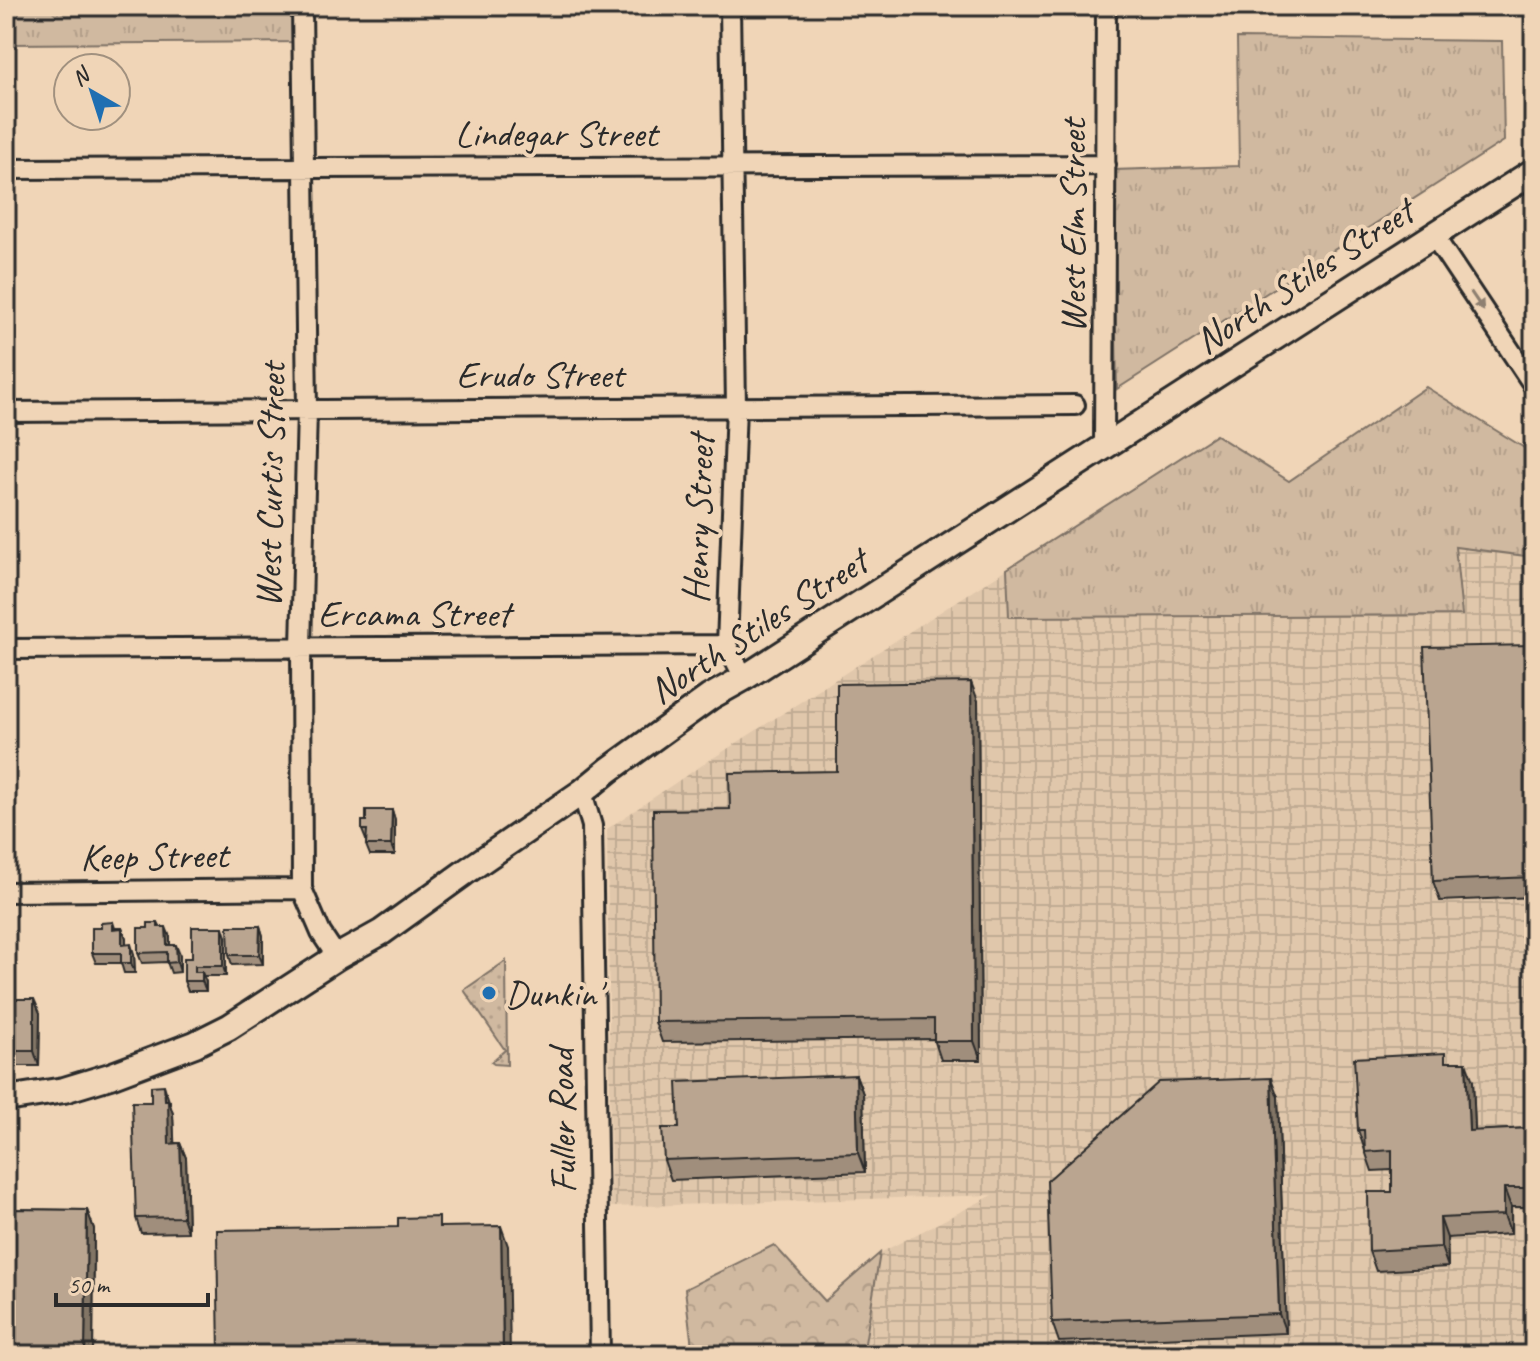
<svg xmlns="http://www.w3.org/2000/svg" width="1540" height="1361" viewBox="0 0 1540 1361" font-family="Caveat,sans-serif">
  <style>
    .industrial { fill: url(#industrial-grid) }
    .grass { fill: url(#grass-dots); stroke: #7e7266; stroke-width: 2 }
    .forest { fill: url(#forest-crowns); stroke: #7e7266; stroke-width: 2 }
    .park { fill: url(#park-tufts); stroke: #7e7266; stroke-width: 2 }
    .lines { fill: none; stroke-linecap: round; stroke-linejoin: round }
    .minor-casing { stroke: #2b2b2b; stroke-width: 24 }
    .secondary-casing { stroke: #2b2b2b; stroke-width: 30 }
    .minor { stroke: #f0d5b7; stroke-width: 18 }
    .secondary { stroke: #f0d5b7; stroke-width: 24 }
    .wall { fill: #a08e7c; stroke: #2b2b2b; stroke-width: 2 }
    .shaded-wall { fill: #827465; stroke: #2b2b2b; stroke-width: 2 }
    .building { fill: #baa590; stroke: #2b2b2b; stroke-width: 2 }
    .oneway { fill: #8e8071 }
    .poi-dot { fill: #1f6fb2; stroke: #f0d5b7; stroke-width: 3 }
    .labels { text-anchor: middle; dominant-baseline: central; stroke-width: 8; stroke-linejoin: round; paint-order: stroke }
    .street-label { font-size: 38px; fill: #2b2b2b; stroke: #f0d5b7 }
    .poi-label { font-size: 38px; fill: #2b2b2b; stroke: #f0d5b7; text-anchor: start }
  </style>
  <defs>
    <pattern id="industrial-grid" width="8" height="8" patternUnits="userSpaceOnUse" patternTransform="scale(2)"><rect width="8" height="8" fill="#e0c7ab"/><path d="M0 4h8M4 0v8" fill="none" stroke="#c0ab93"/></pattern>
    <pattern id="grass-dots" width="8" height="8" patternUnits="userSpaceOnUse" patternTransform="scale(2)"><rect width="8" height="8" fill="#d0b9a0"/><path d="M2 2h.1M6 6h.1" fill="none" stroke="#b39f8a" stroke-width="1.8" stroke-linecap="round"/></pattern>
    <pattern id="forest-crowns" width="20" height="18" patternUnits="userSpaceOnUse" patternTransform="scale(2)"><rect width="20" height="18" fill="#d0b9a0"/><path d="M2 6a3 3 0 1 1 6 0M12 15a3 3 0 1 1 6 0" fill="none" stroke="#b39f8a"/></pattern>
    <pattern id="park-tufts" width="24" height="20" patternUnits="userSpaceOnUse" patternTransform="scale(2)"><rect width="24" height="20" fill="#d0b9a0"/><path d="M3 7l-1-3M5 7V3M7 7l1-3M15 17l-1-3M17 17v-4M19 17l1-3" fill="none" stroke="#b39f8a"/></pattern>
  </defs>
  <rect width="100%" height="100%" fill="#f0d5b7"/>
  <filter id="ink" filterUnits="userSpaceOnUse"><feTurbulence type="fractalNoise" baseFrequency=".0125" numOctaves="2"/><feDisplacementMap in="SourceGraphic" scale="16" xChannelSelector="R" yChannelSelector="G"/><feConvolveMatrix kernelMatrix="1 2 1 2 8 2 1 2 1" color-interpolation-filters="sRGB"/></filter>
  <g filter="url(#ink)">
    <path class="industrial" d="M1455,547L1534,558V1355H863L880,1253L993,1195L611,1207L607,829L690,773L1007,569L1009,617L1461,615Z"/>
    <path class="grass" d="M506,961L507,1065L494,1064L491,1062L505,1050L464,990Z"/>
    <path class="forest" d="M774,1245L825,1301L880,1253L863,1355H693L685,1289Z"/>
    <path class="park" d="M6,6H303L302,42L6,44Z
      M1237,38L1502,41L1504,141L1117,389L1113,170L1239,166Z
      M1426,387L1534,454V557L1455,547L1462,615L1009,617L1007,569L1216,435L1289,481Z"/>
    <g class="lines">
      <g class="minor-casing">
        <path id="minor" d="M302,6L307,410L301,647L302,889L321,933L337,957
          M730,6L736,407L727,645L744,678
          M6,169L1106,165
          M1434,236L1534,386
          M6,412L1075,405
          M1104,447L1106,6
          M6,649L727,645
          M582,792L592,826L600,1355
          M6,892L302,889"/>
      </g>
      <g class="secondary-casing">
        <path id="secondary" d="M6,1099L64,1090L110,1076L195,1044L229,1027L337,957L382,932L464,873L582,792L609,770L710,697L744,678L1534,171"/>
      </g>
      <use href="#minor" class="minor"/>
      <use href="#secondary" class="secondary"/>
    </g>
    <path class="wall" d="M1534,645V897L1440,901L1433,881Z
      M978,701L981,1060H941L934,1039L662,1042L655,1022L730,809L837,771Z
      M392,810L395,820V855H370L366,845V840L362,830L366,821Z
      M113,922L115,928H122L126,938V944L134,954L135,973H124L121,963H96L92,953L101,928Z
      M158,923L160,927L170,937V945L180,955V972L171,973L167,962L142,963L138,953L148,928Z
      M260,926L263,936V964L232,965L229,955Z
      M226,937V976H203L206,982V991H188L184,981L192,958Z
      M6,999L40,1013L39,1066H6Z
      M1534,1057V1207H1511V1234L1447,1238L1448,1267L1376,1271L1369,1251L1392,1192V1170L1372,1171L1358,1130L1449,1062L1473,1081L1475,1131L1531,1128Z
      M856,1075L863,1094L865,1172L671,1180L664,1160L679,1128Z
      M1278,1097L1286,1333L1059,1342L1052,1322Z
      M170,1100V1105L173,1114L174,1143H180L186,1158L188,1232L141,1233L136,1218Z
      M6,1209L87,1210L94,1229L93,1355H6Z"/>
    <path class="shaded-wall" d="M971,682L978,701L981,1060L974,1041Z
      M392,810L395,820V855L391,845Z
      M260,926L263,936V964L259,955Z
      M166,927L170,937V955L167,945Z
      M223,927L226,937V976L223,966Z
      M122,928L126,938V954L122,945Z
      M131,944L134,954L135,973L131,963Z
      M176,945L180,955V972L177,962Z
      M202,972L206,982V991L202,981Z
      M34,999L40,1013L39,1066L34,1051Z
      M1466,1062L1473,1081L1476,1150L1469,1131Z
      M856,1075L863,1094L865,1172L858,1153Z
      M1271,1078L1278,1097L1286,1333L1279,1314Z
      M164,1085L173,1114L175,1158L169,1144Z
      M180,1143L186,1158L188,1232L183,1217Z
      M1504,1188L1511,1207V1234L1504,1215Z
      M87,1210L94,1229L93,1355H87L85,1349Z
      M1440,1218L1447,1238L1448,1267L1441,1247Z
      M501,1226L508,1246L510,1355H503Z"/>
    <path class="building" d="M1534,645V877L1433,881L1424,647Z
      M971,682L974,1041H934V1019L655,1022L653,810L730,809L729,773L837,771V684Z
      M366,810H392L391,845H366L367,830H362V821H366Z
      M113,922V929L122,928V945L131,944V963H121V953H92V928H101V923Z
      M148,923H158V927H166L167,945H176L177,962L167,963V952L138,953V928H148Z
      M228,926H260L259,955H229Z
      M192,927H223V966H195V972H202V981H184V958H192Z
      M6,999H34V1051H6Z
      M1445,1053V1062H1466L1469,1131L1531,1128L1527,1057H1534V1188H1504V1215L1440,1218L1441,1247L1369,1251L1368,1192H1392V1150L1365,1152L1364,1130H1358L1354,1058Z
      M856,1075L858,1153L664,1160L662,1128H679L677,1082Z
      M1271,1078L1279,1314L1052,1322L1047,1181L1159,1082Z
      M164,1085L165,1100H168L169,1144L180,1143L183,1217L136,1218L132,1102H151V1086Z
      M6,1209L87,1210L85,1349L6,1351Z
      M439,1217V1227L501,1226L503,1355H219L217,1230L398,1227V1218Z"/>
    <defs><path id="oneway-solid" d="M-6-.8H1V-3.2L6.5 0L1 3.2V.8H-6Z" transform="scale(2)"/></defs>
    <use class="oneway" href="#oneway-solid" transform="translate(1477 301) rotate(56)"/>
  </g>
  <circle class="poi-dot" cx="489" cy="993" r="8"/>
  <g class="labels">
    <g class="street-label">
      <text x="556" y="133">Lindegar Street</text>
      <text transform="translate(1072 226) rotate(-90)">West Elm Street</text>
      <text transform="translate(1304 276) rotate(-33)">North Stiles Street</text>
      <text x="540" y="374">Erudo Street</text>
      <text transform="translate(270 485) rotate(-89)">West Curtis Street</text>
      <text transform="translate(698 519) rotate(-88)">Henry Street</text>
      <text x="414" y="613">Ercama Street</text>
      <text transform="translate(758 626) rotate(-33)">North Stiles Street</text>
      <text transform="translate(154 856) rotate(-1)">Keep Street</text>
      <text transform="translate(562 1121) rotate(-91)">Fuller Road</text>
    </g>
    <g class="poi-label">
      <text x="505" y="993">Dunkin'</text>
    </g>
  </g>
  <rect width="1540" height="1361" fill="none" stroke="#f0d5b7" stroke-width="32"/>
  <rect x="16" y="16" width="1508" height="1329" fill="none" stroke="#2b2b2b" stroke-width="3" filter="url(#ink)"/>
  <g transform="translate(92 92) rotate(321)"><circle r="38" fill="#f0d5b7" stroke="#a1917f" stroke-width="2"/>
  <path d="M0-6L14 30L0 20L-14 30Z" fill="#1f6fb2"/>
  <text y="-12" font-size="22" font-weight="bold" text-anchor="middle" fill="#2b2b2b">N</text>
  </g>
  <path d="M56 1293v12h152v-12" fill="none" stroke="#2b2b2b" stroke-width="4"/>
  <text x="68" y="1293" font-size="24" fill="#2b2b2b" stroke="#f0d5b7" stroke-width="6" paint-order="stroke">50 m</text>
</svg>
